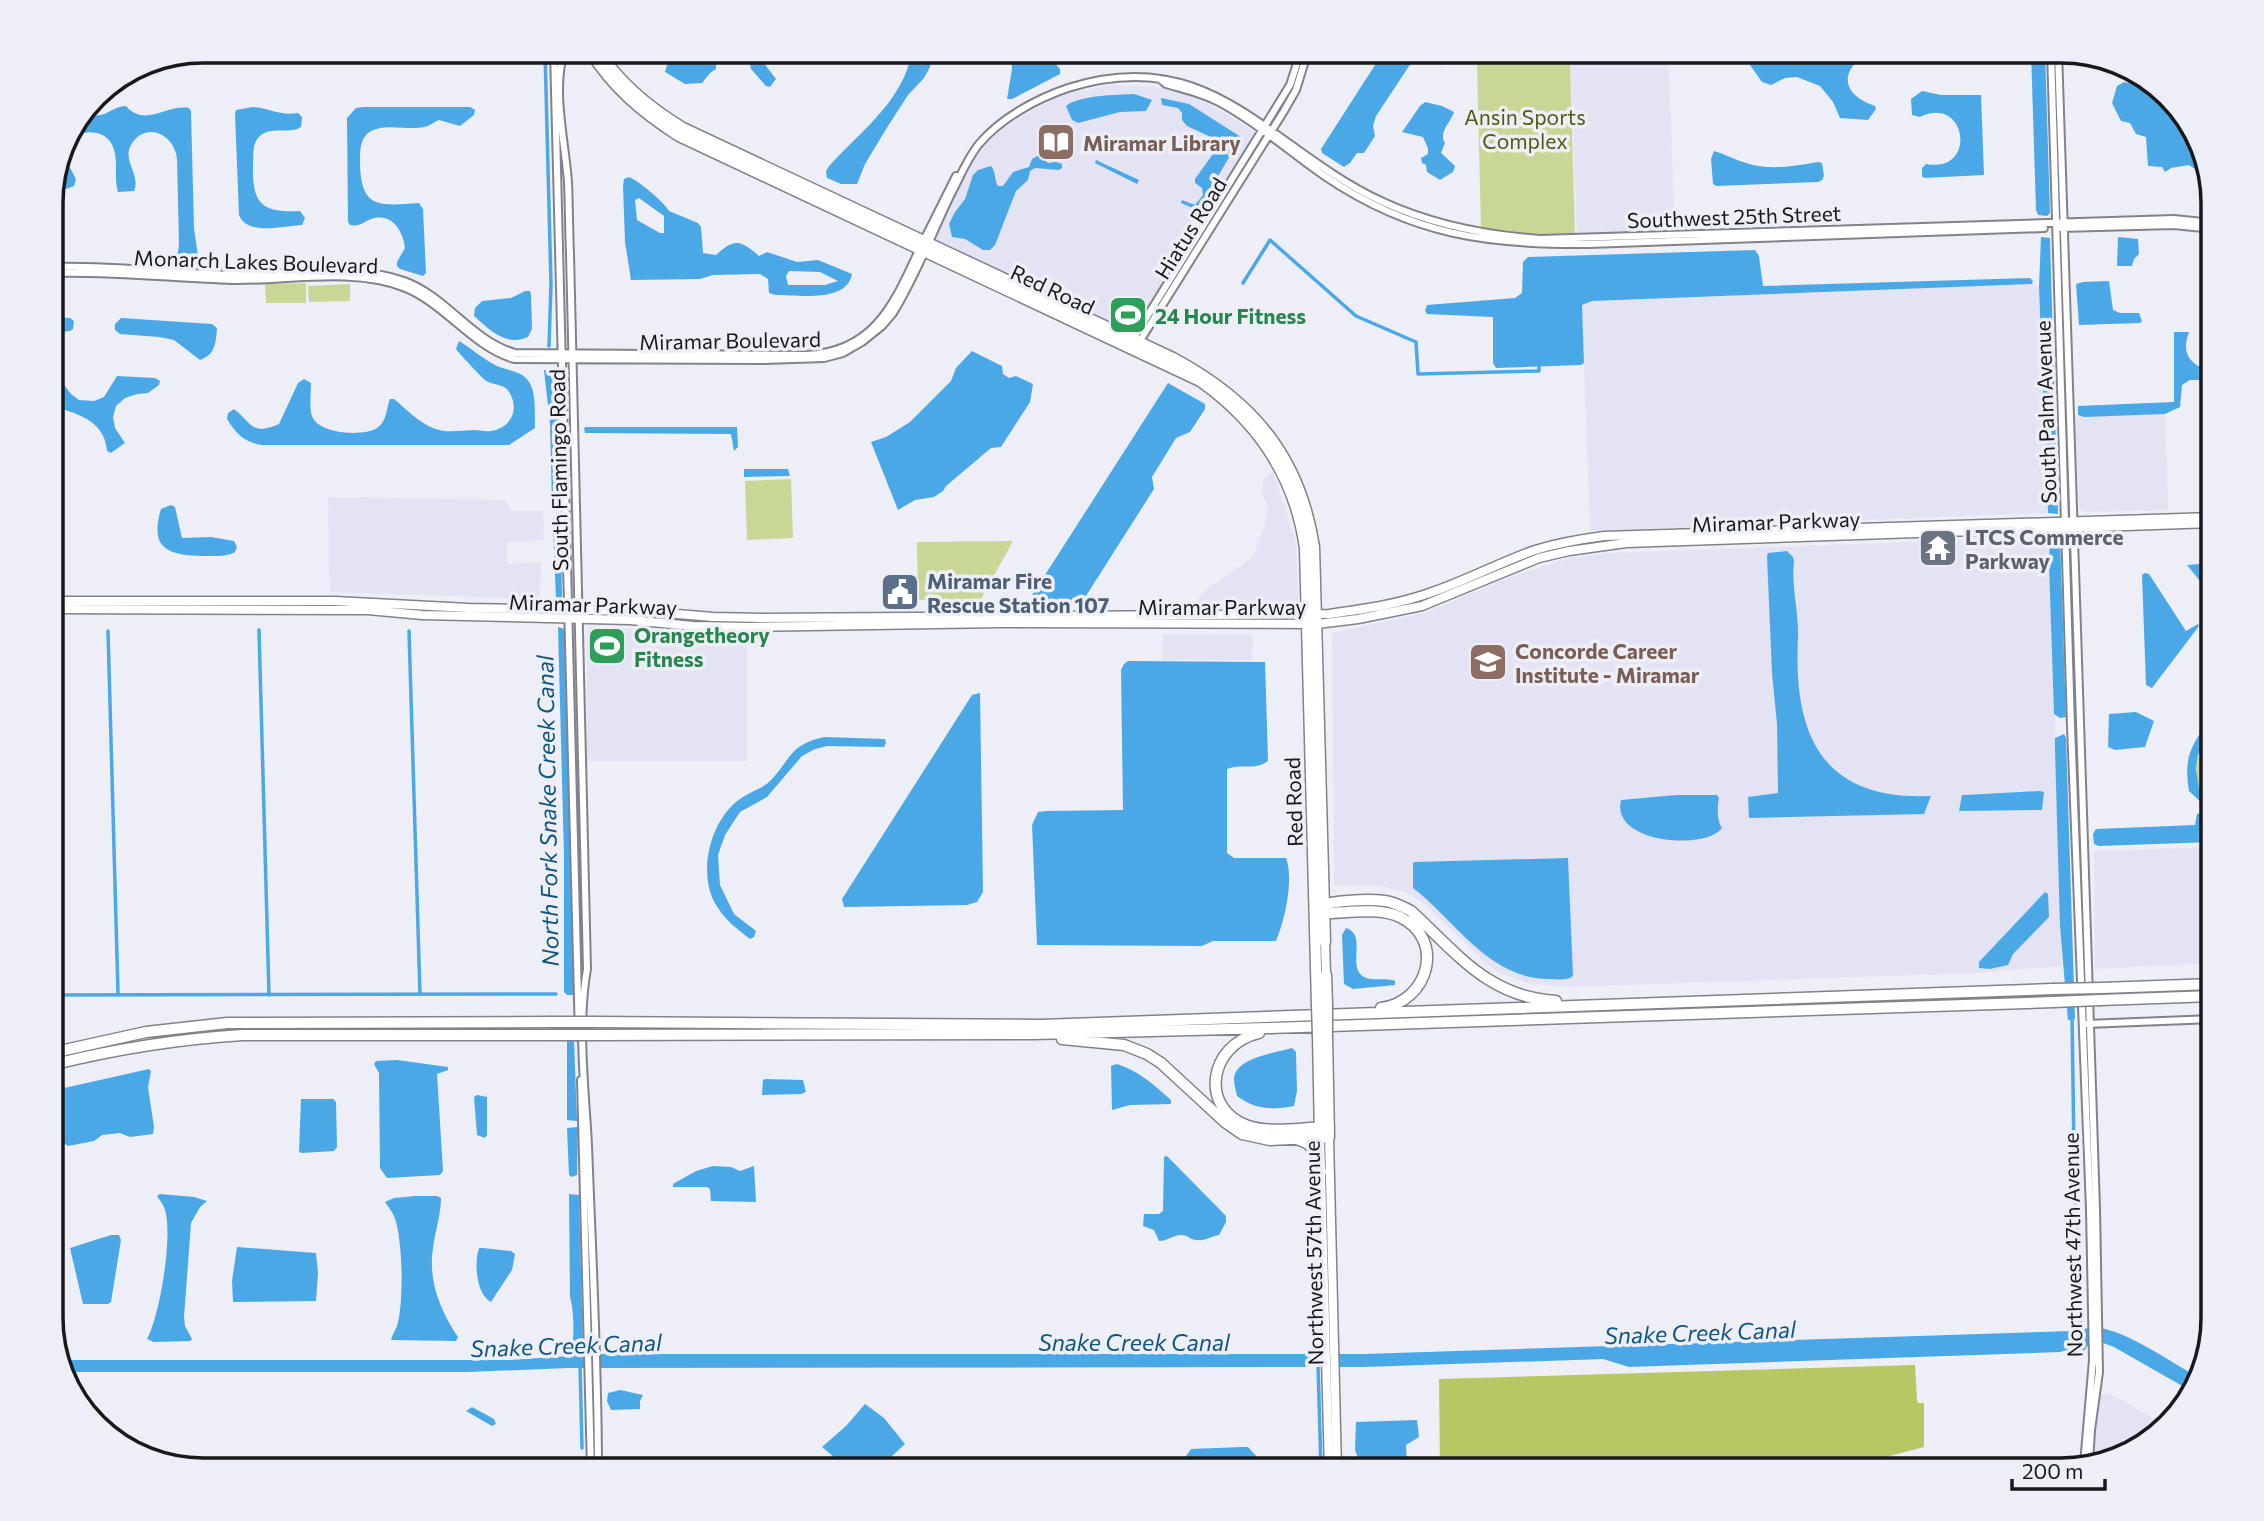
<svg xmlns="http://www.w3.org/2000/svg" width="2264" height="1521" viewBox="0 0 2264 1521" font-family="Commissioner,sans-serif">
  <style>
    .built { fill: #e3e3f4 }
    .green { fill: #c9d796 }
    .forest { fill: #b5c864 }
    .water { fill: #4ba8e7; fill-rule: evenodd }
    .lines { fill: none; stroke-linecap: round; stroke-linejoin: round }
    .canal { stroke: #4ba8e7; stroke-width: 3.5 }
    .secondary-casing { stroke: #82828b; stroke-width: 10 }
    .primary-casing { stroke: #82828b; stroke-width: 11 }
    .highway-casing { stroke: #82828b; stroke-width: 13 }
    .secondary { stroke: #fff; stroke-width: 6 }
    .primary { stroke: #fff; stroke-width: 8 }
    .highway { stroke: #fff; stroke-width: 10 }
    .highway-bridge-casing { stroke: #82828b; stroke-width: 13; stroke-linecap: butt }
    .highway-bridge { stroke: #fff; stroke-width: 10 }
    .labels { text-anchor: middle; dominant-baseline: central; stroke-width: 7; stroke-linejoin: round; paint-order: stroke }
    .park-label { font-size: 21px; fill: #4f5a11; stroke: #eeeef7 }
    .education-label { font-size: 21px; font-weight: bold; fill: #785e54; stroke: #eeeef7; text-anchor: start }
    .street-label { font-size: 21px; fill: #19191c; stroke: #eeeef7 }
    .leisure-label { font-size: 21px; font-weight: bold; fill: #27864d; stroke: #eeeef7; text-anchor: start }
    .worship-label { font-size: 21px; font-weight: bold; fill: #5b616d; stroke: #eeeef7; text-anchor: start }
    .service-label { font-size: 21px; font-weight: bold; fill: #4e5e75; stroke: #eeeef7; text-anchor: start }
    .water-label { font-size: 23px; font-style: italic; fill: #0e557f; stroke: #eeeef7 }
    .rim { fill: none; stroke: #19191c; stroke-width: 3.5 }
  </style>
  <rect width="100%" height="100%" fill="#eeeef7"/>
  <path class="built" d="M1668,51L1675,232L1577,236L1570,55Z
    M1110,85L1165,87L1195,95L1254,131L1256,137L1136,330L1128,333L940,243L935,236L959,182L985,142L1008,123L1063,95Z
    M2032,284L2039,287L2048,513L1590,531L1582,305L1592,301Z
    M2165,414L2168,510L2084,512L2079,508L2075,417Z
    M1273,471L1296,542L1298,607L1198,609V598L1207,589L1253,557L1265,525L1268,506L1262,491L1263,479Z
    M328,497L505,500L511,511H543L544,540L507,542V564L541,562L540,599L330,592Z
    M2049,537L2062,966L1974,973L1567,987L1530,984L1501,974L1488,965L1421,901L1407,893L1382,886L1334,885L1332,633L1424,613L1513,576L1573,557L1608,553Z
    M587,627L685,631L747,639V761H587Z
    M1163,634L1253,635L1252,660H1162Z
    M2213,847V963L2095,969L2094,851Z
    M2108,1393L2161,1422L2162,1426L2137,1450L2094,1462L2095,1424L2101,1396Z"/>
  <path class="green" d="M1484,51H1570V55L1563,57L1570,65L1575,234C1543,234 1512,237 1481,228L1477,62Z
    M306,283V303H266L265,284Z
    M350,284V301L309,302L308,286Z
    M791,479L793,538L747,540L745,481Z
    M1013,541L981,599L918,600L917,542Z
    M2213,732V794L2199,788C2193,765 2199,749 2213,732Z"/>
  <path class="forest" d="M1915,1365L1917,1400L1918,1403H1924V1447L1878,1459L1879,1470H1440L1439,1379Z"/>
  <path class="water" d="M692,51H716V69L710,73L702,83L685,84L665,72L667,65Z
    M747,51H760L763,62L776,79L770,87L766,86L751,69Z
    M912,51H931L930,67L924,78L908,95L888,126L865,164L857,184H841L827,178L826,171L830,165C862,130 904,100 912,51Z
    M1011,51H1049L1053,61L1060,69V74L1012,99H1007L1012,69Z
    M1384,51L1450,52L1442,65L1421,51L1417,54L1376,116L1373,126L1375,136L1364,153H1357L1350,163L1344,167L1322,153L1321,149Z
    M1753,51H1870C1839,70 1840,94 1875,106L1876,109L1868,120L1840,118L1833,102L1820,86L1797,77L1785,78L1771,85L1762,82L1750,65Z
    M2031,51H2045L2050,213L2047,216L2038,215L2036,210Z
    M2124,82L2141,86H2155L2193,127L2198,145V171L2189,165L2171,168L2165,172L2162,167L2148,166L2146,137L2136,134L2130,123L2121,121L2112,103L2117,86Z
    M1922,91L1941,95H1981L1984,175L1924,178L1922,176V168L1926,164C1978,174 1967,94 1920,117L1912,115L1911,99Z
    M1134,94L1152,100L1146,111L1120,112L1078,123L1072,120L1066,106C1080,95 1116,95 1134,94Z
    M1161,98L1189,104L1241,137L1200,207L1195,209L1181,203L1182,200L1195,205L1203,195L1202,188L1195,183V179L1215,151V139L1187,126L1182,120V113L1178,108L1162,105Z
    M1425,102L1442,106L1454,112C1451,122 1438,132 1445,143L1441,153L1455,166L1453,172L1440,180L1427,172L1426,165L1422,163L1421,158L1428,154V148L1423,137L1402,132L1420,106Z
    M126,106C145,128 166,104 189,108L191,111L194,228L198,256L195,262L188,263L177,260L179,244L177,159C175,135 146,120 131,145C122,161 141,175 134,191L118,192C113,176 120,158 111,143C99,124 66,132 66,154C66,164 73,171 76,180L74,186L66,189L61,186C51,155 68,136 84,112C105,122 108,107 126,106Z
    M253,107C272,109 279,116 298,113L302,117L301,127C289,135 270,125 259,137C252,144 254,154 253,163C252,203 260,213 300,211L305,218L302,225C283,226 247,236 239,215L235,114L236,110Z
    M363,107H470L475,110L474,115L460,126L439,120C434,122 430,126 424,127C407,131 380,121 366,135C360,142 360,152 360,160C360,209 378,206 419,203L423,209L426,273L423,276L400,269L397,266V262L405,248C403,231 392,212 371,219C363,222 360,227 350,225L348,222L347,118L356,108Z
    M1714,151C1725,154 1735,160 1746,163C1770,171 1794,166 1818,162L1822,163L1824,176L1822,180L1818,182L1716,186L1713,184L1711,159Z
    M1039,155L1048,163L1056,162L1062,164V168L1059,170L1035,168L1030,171L1028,180L1016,191L995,245L990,250H983L965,239L952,237L949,224L955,212L965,199L973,175L978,170L991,166C996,172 994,179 998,186H1003L1013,172L1029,167L1032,159Z
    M1096,160L1139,180L1137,184L1095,163Z
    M629,177C639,181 664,202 669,211L698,223L701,227L703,253L716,255C736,237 741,241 759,256L767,252L797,262L818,260L852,274C847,303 798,295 776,295L769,293L768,279L760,274L713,275L700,279L631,280L625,242L623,186L624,179ZM639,198L664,216V233H660L637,220L635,200ZM789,271L820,272L838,281L825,285H788L786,276Z
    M2041,237L2050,238L2058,514L2048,513L2039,287Z
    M2118,237L2138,239L2139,254L2134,259L2132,266H2117Z
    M1755,250L1759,256L1763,286L2030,278L2033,281L2032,284L1592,301L1582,305L1584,363L1581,365L1496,368L1493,363V317L1427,314L1425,311L1427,305L1515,298L1522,293L1523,262L1528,257Z
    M2213,274V322H2210L2208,316L2210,299L2204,284L2209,276Z
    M2109,281L2113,310L2120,313H2139L2142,321L2140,323L2079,325L2076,284L2083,282Z
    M525,291H530L531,295L532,329L528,337C506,347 490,330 474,316L475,308L482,301L511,298Z
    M51,317L70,318L74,321L73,329L70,331L51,333Z
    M121,318L212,324L217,328C216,343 215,355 200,360L174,340L159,337L120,334L115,330V324Z
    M2174,332H2189C2184,346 2184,357 2198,366L2213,367V380H2190L2182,385L2180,407L2165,414L2084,417L2078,415V406L2174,402Z
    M459,341C472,349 483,359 497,366C504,369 511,370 518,373C539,381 534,410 535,428L509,445H262C244,442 237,435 227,419L228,413L234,409C252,423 251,436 279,424L298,383L304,379L311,383C311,393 309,407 312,416C318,434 363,437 377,428C387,421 386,409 390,399H394C406,409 418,422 433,428C446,434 461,430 475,430C480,430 486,432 491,431C506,429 517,416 513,401C507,380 496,388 485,380C482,378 457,351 456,349Z
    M972,351L1002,366L1003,374L1009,378L1016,376L1033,384L1030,402L1001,447L991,448L946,486L943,491L934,497L915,500L898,510L871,442L886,437L910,422L951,381L956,368Z
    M555,369L558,386L560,505L559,508L553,507L552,503L550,424L544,370Z
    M117,376L155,378L160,381L159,385L148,393L137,394L125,398L116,406L113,417L115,428L125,443L111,453L107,451C105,420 76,413 51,406V385L61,381L71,394L79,400L94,401L104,397Z
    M1168,383L1205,404V409L1190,432L1176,438L1152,477L1154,489L1084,599L1080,603H1030L1029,600Z
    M586,427H737L738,447L734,451L731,434L585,433L584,428Z
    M744,469H788L790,476L744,477Z
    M171,505L175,507L182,538L211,537L234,541L237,547L235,552C226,557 214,556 203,556C168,555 149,549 161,509Z
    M553,525H560L561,528L562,600L560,601L556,599Z
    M2050,536L2060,537L2066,717L2060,718L2054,714L2049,564Z
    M1787,551L1793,557L1794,562C1791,586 1799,612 1798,637C1793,734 1821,801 1931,796L1924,814L1749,818L1748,797L1778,793L1777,724L1772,673L1767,556L1768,553Z
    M2213,563V571L2200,581L2187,565Z
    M2145,573L2149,574L2186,631L2198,624L2199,626L2152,688L2146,685L2142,575Z
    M558,627L564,629L574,992L573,995H567L564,992V856Z
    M1128,661L1265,662L1268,761C1255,771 1241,763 1227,769V853L1234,858H1286C1294,879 1285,920 1276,941H1213L1202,946L1037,945L1032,825L1038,812L1046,811L1123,810L1121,670L1124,664Z
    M980,693L983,892L977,902L967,905L844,907L842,899L972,695Z
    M2136,712L2154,721L2145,747L2115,750L2108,747L2109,714Z
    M2213,716V732L2198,755L2196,769L2199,788L2213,794V802L2203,804L2189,791C2183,755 2192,744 2213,716Z
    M2064,734L2066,738L2075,1019L2068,1020L2060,926L2055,750V738Z
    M824,737L885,739L886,743L884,747L827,746L815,749L802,756L767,797L740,812L725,835L718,855L720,885L734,914L756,931L754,937L750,939C737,929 725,920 716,905C697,873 710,820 740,799C751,791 763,789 772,779C793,756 790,745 824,737Z
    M2040,791L2044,792L2042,810L1959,811L1962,795H1965Z
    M1676,795H1717L1719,798C1717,807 1717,822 1722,828C1705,851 1610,843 1621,800Z
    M2210,811L2213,813V842L2099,846L2094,844L2093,834L2096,829L2195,825L2197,814Z
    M1568,858L1573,976C1567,981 1557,979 1548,979C1488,978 1456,921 1413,888V863L1415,862Z
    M2045,892L2048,894L2049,917L2013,954L2008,965L1990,969L1979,968V962Z
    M1346,928C1368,935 1346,967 1364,977C1372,981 1383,978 1392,980L1395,981V985L1353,989L1344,984L1342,935Z
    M567,1040H574L577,1121L567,1120Z
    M1292,1048L1296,1052L1297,1091L1294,1106C1272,1110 1256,1110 1237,1096C1236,1091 1234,1084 1234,1079C1235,1057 1276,1053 1292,1048Z
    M397,1060L448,1067V1070L437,1074L443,1171L440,1175L387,1178L380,1168L379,1073L374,1064L376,1061Z
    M1117,1064C1139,1071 1154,1085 1171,1100V1104L1130,1105L1112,1110L1111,1066Z
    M149,1069L151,1071L148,1087L154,1127L153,1134L130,1137L120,1133L102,1135L94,1141L68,1146L65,1144L51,1123V1091Z
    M765,1079L803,1080L806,1092L801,1094L762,1095L763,1080Z
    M477,1095L487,1097V1135L485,1138L477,1135L474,1097Z
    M301,1099H333L336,1102L337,1147L334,1151L302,1153L299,1152Z
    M578,1127L577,1175L572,1177L569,1175L567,1128Z
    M1167,1156L1226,1216V1222L1219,1235C1211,1236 1206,1241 1197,1240C1190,1240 1188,1235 1181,1235C1173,1235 1168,1241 1159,1241L1154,1230L1143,1226L1144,1214H1159L1163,1211L1164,1157Z
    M713,1166L731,1167L740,1171L754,1166L756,1202L711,1201L710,1189L707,1187H673V1184L696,1171Z
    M160,1194L194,1197L207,1201L200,1207L191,1223L184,1317L185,1326L192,1339L190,1341L154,1342L147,1339C160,1315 173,1236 165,1210C164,1205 160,1201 157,1196Z
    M569,1194L579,1195L583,1351L585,1354H1364L2072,1331C2081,1329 2090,1327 2100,1328C2128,1332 2171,1362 2196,1376L2191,1391L2114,1347L2103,1343L2089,1344L2083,1352L2081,1348L2076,1347L2060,1352L1629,1367L1603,1359L1364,1367L568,1368L468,1372H64L61,1360H509L570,1356C575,1344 574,1309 570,1297Z
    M415,1196H437L441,1198C441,1215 435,1231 433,1248C428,1281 440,1310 458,1337L456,1341L391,1340C392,1335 395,1331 397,1326C404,1304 403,1237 394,1216C392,1211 388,1207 385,1202L394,1198Z
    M111,1235H119L121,1240L111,1302L108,1304H83L70,1248Z
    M237,1247L316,1253L318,1273L316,1301L233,1302L232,1281Z
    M483,1248L511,1251L515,1254L512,1270L491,1302C476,1294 474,1263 479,1248Z
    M620,1390L643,1395L640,1401V1409L611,1410L607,1401L608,1393Z
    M865,1404L884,1418L905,1444L877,1470H849L822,1447L846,1426Z
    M472,1407L494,1419L496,1424L492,1426L466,1411Z
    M1417,1420L1419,1437L1406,1445L1407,1470H1368L1369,1464L1365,1460L1358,1458L1355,1450L1356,1422Z
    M1242,1447H1248L1269,1470H1185L1186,1456L1191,1449Z"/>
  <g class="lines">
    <path class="canal" d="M545,51L551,284L549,346
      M1243,283L1270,240L1356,316L1416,342L1418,374L1539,371V362
      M259,630L269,995
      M108,631L118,993
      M409,631L420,994
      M51,995L556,994
      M2072,1015L2074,1153
      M2074,1168L2081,1332
      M580,1364L582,1448
      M1318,1364L1321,1470
      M583,1465V1470"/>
    <g class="secondary-casing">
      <path id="secondary" d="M554,51L579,1038
        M564,51C552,92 565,140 568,182C569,206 569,230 570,254L587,969C577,1026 585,1088 588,1145C592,1253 598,1362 598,1470
        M2051,51L2071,726L2090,1209L2093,1360L2084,1464
        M2058,51L2096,1209L2099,1372L2091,1430L2089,1463
        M1160,79L1166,84C1183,89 1201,93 1217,101C1254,120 1291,153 1326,177C1412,235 1488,245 1589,244L2044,228
        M2061,228L2174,225L2213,229
        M925,238L956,176
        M51,267C114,265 176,274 238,275C290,275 354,263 404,281C446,296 472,341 515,353L806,355C876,352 895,301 920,248
        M51,273C112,271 172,278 233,280C286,281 352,267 403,287C445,303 471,346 514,359L764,360L824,358L843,353L862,342L882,326L893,313C916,276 932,233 951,194C960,177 967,159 979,144C1001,118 1036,99 1068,88C1211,42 1268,148 1381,201C1432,225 1485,235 1540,239L2174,219L2213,223
        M1132,341L1290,85L1301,51
        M1138,344L1284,111L1296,90L1308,51
        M2086,1024L2213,1019
        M581,1080L591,1470"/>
    </g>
    <g class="primary-casing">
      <path id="primary" d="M51,601H335L469,608L642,611L713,617L763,618L1329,614C1365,609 1401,604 1435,591C1469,579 1501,562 1535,550C1558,543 1581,539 1604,536L2213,517
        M51,609L368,610L422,615L630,620L693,626L748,627L1000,623L1317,624L1358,619L1422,606L1539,558L1569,551L1626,543L2213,523
        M1325,942L1326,975
        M1329,1137L1337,1470
        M1320,1138L1329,1470"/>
    </g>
    <g class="highway-casing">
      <path id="highway" d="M590,51C612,87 643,113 679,136L1200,381C1258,422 1295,477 1305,548L1317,1005
        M599,51C620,84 650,108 683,128L1173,358C1253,401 1300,456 1314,547L1325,942
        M564,52L565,51
        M1318,907C1331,900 1370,899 1385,901C1394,902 1403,907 1411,911C1458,954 1488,997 1556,1001
        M1318,910L1324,913C1347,913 1378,907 1400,917C1446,939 1429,1002 1381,1008
        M1326,975L1327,1005
        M2102,988L2213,984
        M2100,1000L2213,996
        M593,1022L1041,1025L2053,989
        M1259,1033C1208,1045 1199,1109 1248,1126C1272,1134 1304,1127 1329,1127
        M593,1035L1034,1034L1269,1028L2053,1002
        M1318,1036L1320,1134
        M1062,1039L1124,1045L1147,1054L1161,1063L1226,1123L1242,1134L1270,1140L1329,1137L1327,1036
        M51,1053L146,1032L227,1023L551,1022
        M51,1065C115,1049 178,1039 243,1035H551
        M1299,1140C1316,1145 1317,1156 1321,1172"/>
    </g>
    <use href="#secondary" class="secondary"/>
    <use href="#primary" class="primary"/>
    <use href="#highway" class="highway"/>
    <g class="highway-bridge-casing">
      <path id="highway-bridge" d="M2053,989L2102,988
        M2053,1002L2100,1000
        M1317,1005L1318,1036
        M1327,1005V1036
        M551,1022H593
        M551,1035H593"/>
    </g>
    <use href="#highway-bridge" class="highway-bridge"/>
  </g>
  <defs>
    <g id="library-square" transform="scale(2.0125)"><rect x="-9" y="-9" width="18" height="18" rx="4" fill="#8d6e63" stroke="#eeeef7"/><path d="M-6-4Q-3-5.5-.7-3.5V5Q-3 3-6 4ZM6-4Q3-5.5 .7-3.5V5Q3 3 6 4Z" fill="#fff"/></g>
    <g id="stadium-square" transform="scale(2.0125)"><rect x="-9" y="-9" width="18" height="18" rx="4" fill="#2e9e5b" stroke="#eeeef7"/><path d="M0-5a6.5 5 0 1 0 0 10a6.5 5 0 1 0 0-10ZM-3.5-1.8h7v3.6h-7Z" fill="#fff"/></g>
    <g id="temple-square" transform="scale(2.0125)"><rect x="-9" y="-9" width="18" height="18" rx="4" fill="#6b7280" stroke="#eeeef7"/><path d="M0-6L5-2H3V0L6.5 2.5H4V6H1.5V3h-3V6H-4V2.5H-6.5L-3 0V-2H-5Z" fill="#fff"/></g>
    <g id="civic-square" transform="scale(2.0125)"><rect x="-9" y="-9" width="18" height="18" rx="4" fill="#5c6f8a" stroke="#eeeef7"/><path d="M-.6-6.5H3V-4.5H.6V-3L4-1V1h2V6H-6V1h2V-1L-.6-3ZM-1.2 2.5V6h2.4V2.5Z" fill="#fff"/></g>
    <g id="university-square" transform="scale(2.0125)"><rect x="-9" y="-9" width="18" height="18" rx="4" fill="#8d6e63" stroke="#eeeef7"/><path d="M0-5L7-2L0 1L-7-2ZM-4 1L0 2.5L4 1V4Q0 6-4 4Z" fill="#fff"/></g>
  </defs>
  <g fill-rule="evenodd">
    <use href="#library-square" x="1056" y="142"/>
    <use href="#stadium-square" x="1128" y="315"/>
    <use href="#temple-square" x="1938" y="548"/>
    <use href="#civic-square" x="900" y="592"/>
    <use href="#stadium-square" x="607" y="646"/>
    <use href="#university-square" x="1488" y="662"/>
  </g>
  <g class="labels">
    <g class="park-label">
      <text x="1525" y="116">Ansin Sports<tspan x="1525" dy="24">Complex</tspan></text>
    </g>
    <g class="education-label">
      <text x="1083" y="142">Miramar Library</text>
      <text x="1515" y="650">Concorde Career<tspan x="1515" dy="24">Institute - Miramar</tspan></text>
    </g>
    <g class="street-label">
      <text transform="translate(1734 216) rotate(-2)">Southwest 25th Street</text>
      <text transform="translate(1190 228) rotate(-58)">Hiatus Road</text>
      <text transform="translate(256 261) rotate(2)">Monarch Lakes Boulevard</text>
      <text transform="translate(1053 289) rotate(25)">Red Road</text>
      <text transform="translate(730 340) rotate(-1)">Miramar Boulevard</text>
      <text transform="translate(2045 412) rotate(-92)">South Palm Avenue</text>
      <text transform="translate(558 470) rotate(-91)">South Flamingo Road</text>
      <text transform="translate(1776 521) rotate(-2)">Miramar Parkway</text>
      <text transform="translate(593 604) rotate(2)">Miramar Parkway</text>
      <text x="1222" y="606">Miramar Parkway</text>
      <text transform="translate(1293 802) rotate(-92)">Red Road</text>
      <text transform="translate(2072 1245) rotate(-91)">Northwest 47th Avenue</text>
      <text transform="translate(1313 1253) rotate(-91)">Northwest 57th Avenue</text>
    </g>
    <g class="leisure-label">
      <text x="1155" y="315">24 Hour Fitness</text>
      <text x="634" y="634">Orangetheory<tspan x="634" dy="24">Fitness</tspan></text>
    </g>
    <g class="worship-label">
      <text x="1965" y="536">LTCS Commerce<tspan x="1965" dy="24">Parkway</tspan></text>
    </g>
    <g class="service-label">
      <text x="927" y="580">Miramar Fire<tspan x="927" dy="24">Rescue Station 107</tspan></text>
    </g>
    <g class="water-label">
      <text transform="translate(547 811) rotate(-91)">North Fork Snake Creek Canal</text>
      <text transform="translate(1700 1332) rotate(-2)">Snake Creek Canal</text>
      <text x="1134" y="1342">Snake Creek Canal</text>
      <text transform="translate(566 1345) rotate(-2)">Snake Creek Canal</text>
    </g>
  </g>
  <path d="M0 0H2264V1521H0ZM203 63H2061A140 140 0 0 1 2201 203V1318A140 140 0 0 1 2061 1458H203A140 140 0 0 1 63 1318V203A140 140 0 0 1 203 63Z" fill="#eeeef7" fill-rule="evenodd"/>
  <path class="rim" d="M203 63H2061A140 140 0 0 1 2201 203V1318A140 140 0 0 1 2061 1458H203A140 140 0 0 1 63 1318V203A140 140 0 0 1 203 63Z"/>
  <path d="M2012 1479v10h93v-10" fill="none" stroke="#19191c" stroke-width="3.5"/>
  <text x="2022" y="1479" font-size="21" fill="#19191c" stroke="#eeeef7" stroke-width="5" paint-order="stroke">200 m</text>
</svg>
